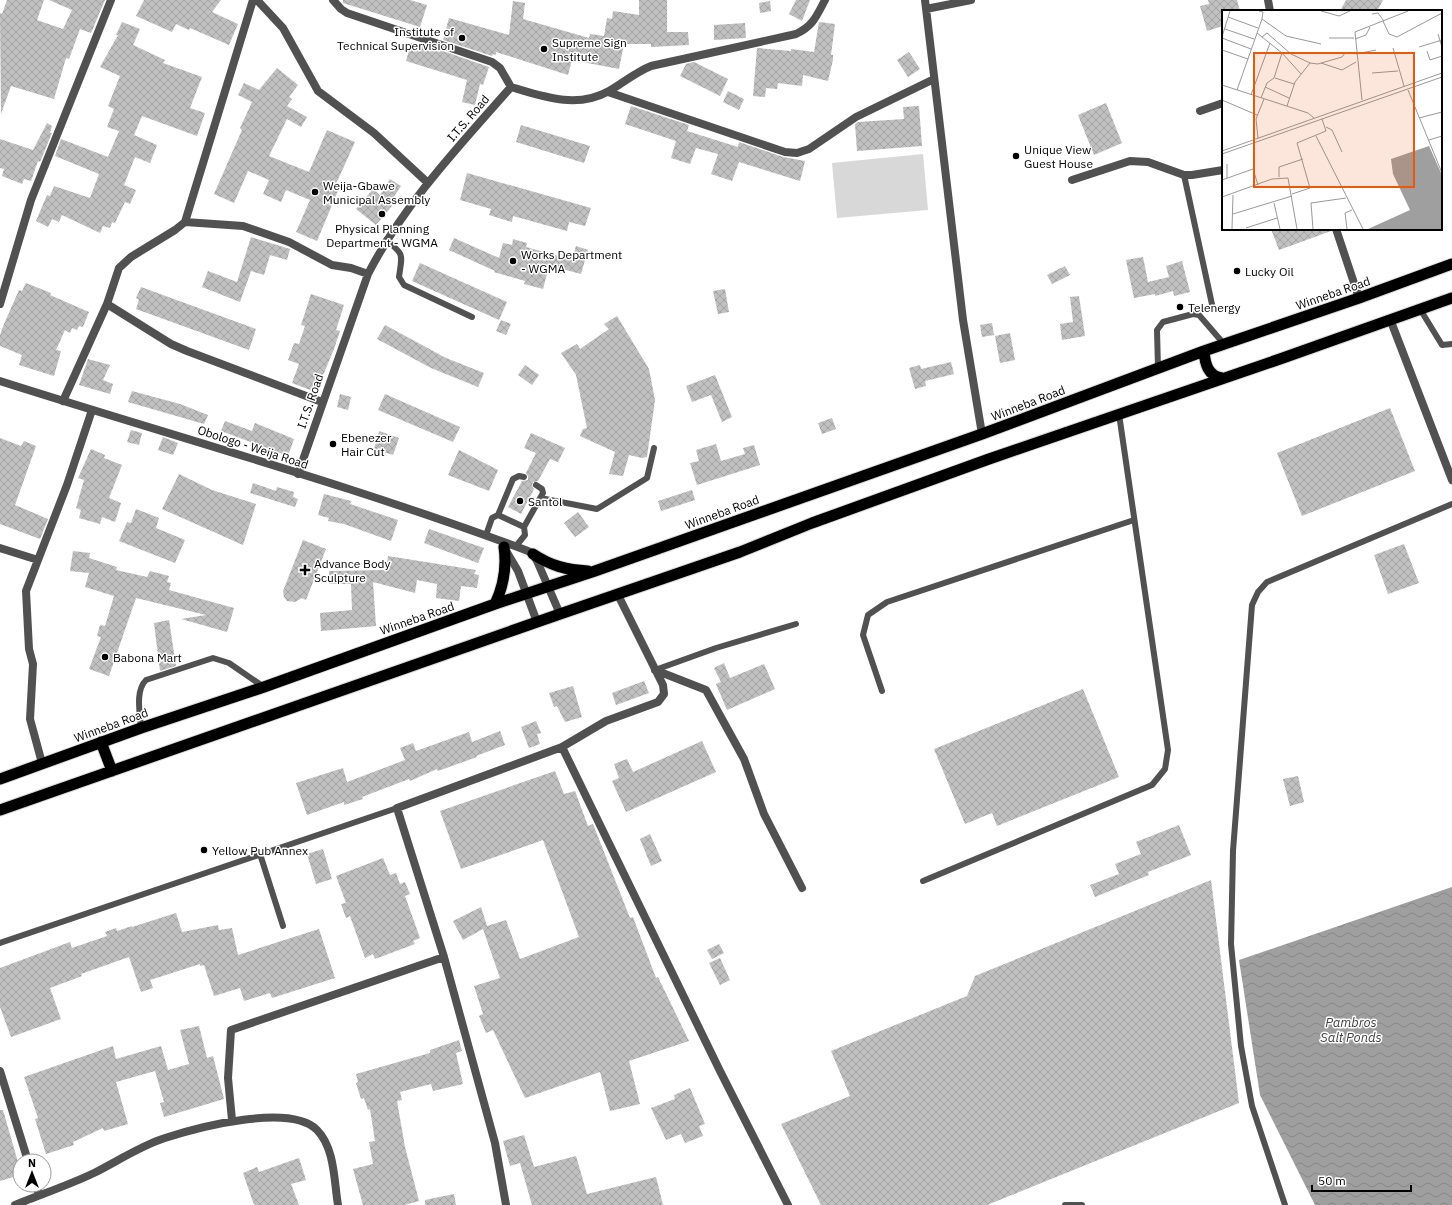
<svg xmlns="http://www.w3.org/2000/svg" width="1452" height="1205" viewBox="0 0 1452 1205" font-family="'IBM Plex Sans',sans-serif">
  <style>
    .grass { fill: #d8d8d8 }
    .water { fill: url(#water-waves) }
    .building { fill: url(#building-cross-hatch) }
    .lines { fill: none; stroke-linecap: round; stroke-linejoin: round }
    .trunk-casing { stroke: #dbdbdb; stroke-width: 13 }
    .service { stroke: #515151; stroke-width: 6 }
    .minor { stroke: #515151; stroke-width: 8 }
    .tertiary { stroke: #515151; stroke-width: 8 }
    .trunk { stroke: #000; stroke-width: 11 }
    .poi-dot { fill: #000; stroke: #fff; stroke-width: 1.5 }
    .labels { text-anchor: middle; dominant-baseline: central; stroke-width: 3; stroke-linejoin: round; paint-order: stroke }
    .poi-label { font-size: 12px; fill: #000; stroke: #fff; text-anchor: start }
    .street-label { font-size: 12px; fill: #000; stroke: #fff }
    .water-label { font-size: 13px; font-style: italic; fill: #404040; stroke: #fff }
    .inset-road { fill: none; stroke: #999; stroke-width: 1 }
    .view { fill: #e8590c; fill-opacity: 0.15; stroke: #e8590c; stroke-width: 2 }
    .inset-edge { fill: none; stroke: #000; stroke-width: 2 }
  </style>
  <defs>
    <pattern id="water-waves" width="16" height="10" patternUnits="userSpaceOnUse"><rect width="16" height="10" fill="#9f9f9f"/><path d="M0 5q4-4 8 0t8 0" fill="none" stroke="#878787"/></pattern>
    <pattern id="building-cross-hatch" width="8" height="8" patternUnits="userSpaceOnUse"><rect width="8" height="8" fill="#c0c0c0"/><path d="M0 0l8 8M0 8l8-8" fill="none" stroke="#a3a3a3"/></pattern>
  </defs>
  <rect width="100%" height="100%" fill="#fff"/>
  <path class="grass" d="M923,154L928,210L837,218L832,163Z"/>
  <path class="water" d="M1452,887V1205H1315L1260,1095L1239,960Z"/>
  <path class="building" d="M7,0H44L37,20L63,29L72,10L49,0H105L91,33L80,29L69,59L66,58L54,99L11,86L1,114L0,13L2,14Z
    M144,0H221L212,12L238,24L229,45L190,28L189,30L176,24L172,32L136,16Z
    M343,0H410L427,5L420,27L343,3Z
    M639,0H667V32H688L689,45L651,47V44H624L619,69L572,60L568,75L496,52V55L493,54L492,56L443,40L449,18L509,35L513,1L525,3L523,19L589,38L590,34L604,36L607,18L612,19L613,11L639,15Z
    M796,0H810L802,21L789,14Z
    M1208,0H1237L1240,11H1223V26L1207,31L1200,6L1209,4Z
    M1346,0H1383L1377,11H1340Z
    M770,1L771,11L760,13L759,3Z
    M122,22L140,29L133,45L165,60L163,63L202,77L190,108L205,113L197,136L142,116L134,135L157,145L150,163L135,157L124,185L136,190L130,204L125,202L115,223L112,222L110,228L103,226L100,233L62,215L59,222L52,219L48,227L36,221L47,195L50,196L54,186L90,198L99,174L55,156L61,139L108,157L119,131L107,127L114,109L108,106L120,76L100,67L118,35H116Z
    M819,22L835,24L831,55H833V60L828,81L803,75L802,86L778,83L777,89L766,88L765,97L753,96L757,48L791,51V49L814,52Z
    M745,23L746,38L714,40V25Z
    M411,43L439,52L440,50L489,67L483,85L480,84L475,105L462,102L467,80L406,61Z
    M909,52L920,69L908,77L897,60Z
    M694,62L728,79L720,96L680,76L686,64Z
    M277,68L298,85L289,97L292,99L287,106L307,117L301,127L287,119L269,156L309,172L327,130L355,142L336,184L340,186L317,241L296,232L310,200L286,190L281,202L263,194L269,180L248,171L234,203L214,194L242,130L240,128L252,102L238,95L244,83L259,90Z
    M728,91L744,99L739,110L723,102Z
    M1106,103L1122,143L1094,155L1078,115Z
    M631,106L689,125L687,131L738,147L739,142L783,157L805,161L800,181L739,162L732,181L711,174L718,154L696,148L690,164L671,158L676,141L625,124Z
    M919,106L922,146L857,151L855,124L858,122L904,119L903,107Z
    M47,123L52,126L50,133H52L40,162L38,161L31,181L24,179L22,184L2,176L4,169L0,168V139L33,150Z
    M521,125L590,146L584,163L516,142Z
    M467,173L591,208L585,226L569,222L567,231L513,216L512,222L489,215L491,209L460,200Z
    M390,179L401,186L390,203L392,206L376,225L356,209L373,189L380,195Z
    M1271,229H1331V231L1279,250Z
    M251,237L290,249L287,260L270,255L264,275L251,271L240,302L202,287L208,271L237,282Z
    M454,238L499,258L503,243L512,245L513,239L527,243L526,247L572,260L576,246L588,250L581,274L562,269L561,274L548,270L543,289L524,284L525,281L494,272L495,271L449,250Z
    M1143,257L1148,282L1169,277L1166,266L1182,261L1190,292L1174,296L1173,291L1155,296V294L1134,298L1126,260Z
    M420,263L507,302L499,320L412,281Z
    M1065,266L1070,275L1052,284L1047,275Z
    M26,283L51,293L50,295L89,312L83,327L79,326L77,330L72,328L70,333L65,330L56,350L61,351L54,376L19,365L22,355L0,346V335L4,324L19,290L22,291Z
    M141,287L256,329L249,350L136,309L139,300L136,298Z
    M725,289L729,312L718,314L713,291Z
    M311,294L344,305L336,330L340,331L334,349L324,373L320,380L317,379L313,391L292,383L299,364L288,360L294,343L299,344L305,326L301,325Z
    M1079,296L1085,336L1062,340L1060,324L1073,322L1070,297Z
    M617,316L649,369L655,400L647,457L642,458L629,455L623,476L609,474L615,452L580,436L583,429L587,428L576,375L561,353L577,344L580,349L609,329L604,324Z
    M501,320L511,324L506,335L496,331Z
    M992,323L994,335L982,337L980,325Z
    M385,325L446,358L484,373L478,387L431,368L377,339Z
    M1010,333L1015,360L1000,363L995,336Z
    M88,359L110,365L103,380L113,384L110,394L79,385Z
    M951,362L954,374L925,381L926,386L915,389L909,368L920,365L921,369Z
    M525,365L539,375L532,385L518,375Z
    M715,375L732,417L722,422L711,395L692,402L686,386Z
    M132,391L180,404L208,415L204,424L128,402Z
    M340,394L351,397L348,410L337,407Z
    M385,394L460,427L453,442L378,410Z
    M1390,408L1415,471L1302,516L1277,453Z
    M832,418L836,429L822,434L818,423Z
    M225,421L252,431L255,423L294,439L288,456L221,431Z
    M131,430L142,433L139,445L127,442Z
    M379,431L399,438L393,455L374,449Z
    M531,433L565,448L558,462L550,459L538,481L533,482L532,485L534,489L521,514L508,507L522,481L528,480V476L526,473L536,453L524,448Z
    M163,437L178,443L173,455L158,450Z
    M0,438L21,446L24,441L36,446L15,505L48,519L40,539L0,524Z
    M716,444L721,461L745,454L743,448L754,445L760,465L697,485L690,463L699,461L696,450Z
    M91,449L105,455L104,458L122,465L109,498L121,503L115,522L102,517L100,524L79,518L81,510L76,508L84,480L78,478Z
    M459,450L498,470L489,491L448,475Z
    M179,474L212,490L256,504L243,545L162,509Z
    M253,483L276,491L277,487L294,492L293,497L298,499L295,507L250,493Z
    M692,490L695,500L661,511L658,501Z
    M324,494L351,501L350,504L398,520L391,541L344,524L328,521L329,518L318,515Z
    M136,509L159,518L156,528L185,540L175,563L119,541L127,522L131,523Z
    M578,512L589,527L575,537L564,523Z
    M429,529L484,548L478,563L424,543Z
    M303,540L326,549L306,600L302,598L295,602L287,601L284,597L283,591Z
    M1404,544L1419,583L1388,594L1374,555Z
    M73,551L90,553L89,558L117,567L116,570L147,577L150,571L169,576L167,582L171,583L169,590L234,608L227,632L181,619L206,615L136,598L109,676L89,669L101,637L97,636L100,625L105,626L114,596L85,587L89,573L70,571Z
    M388,556L476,570L474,574L479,575L477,588L461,586L459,601L436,598L437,584L417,580L415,593L373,582L376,626L321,631L320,613L352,610L351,584H329V571L386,570Z
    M169,620L176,666L160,671L154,623Z
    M724,663L730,678L764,664L775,689L727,710L716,684L721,682L714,668Z
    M644,681L649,693L616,705L612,693Z
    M573,686L582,717L565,722L557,706L554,707L549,693Z
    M1083,689L1119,777L997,826L992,813L965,824L934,749Z
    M536,721L541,733L537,734L540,744L529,748L521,727Z
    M500,731L505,745L476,756L477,757L438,771L437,769L410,781L409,779L362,797L363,799L344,805V802L307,815L296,783L343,768L347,782L405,760L400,748L413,743L416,751L469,732L472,742Z
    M702,741L716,772L626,812L612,781L619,778L614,764L627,759L633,772Z
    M555,771L564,794L575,791L588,826L593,824L630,918L633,917L656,978L658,977L689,1041L629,1061L640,1104L610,1111L600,1072L525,1098L493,1030L486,1033L479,1016L483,1014L474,986L500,978L483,929L463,940L453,921L481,907L487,926L506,920L520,959L579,937L543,840L461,869L440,811Z
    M1298,776L1304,802L1290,806L1283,779Z
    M1179,825L1191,855L1148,872L1149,875L1095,897L1090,885L1119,874L1115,864L1141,854L1136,842Z
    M650,834L662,861L651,866L640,839Z
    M323,849L332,879L316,884L307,854Z
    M383,858L390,875L396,873L400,884L405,882L410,894L405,896L420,938L413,941L415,944L375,959L373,954L365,958L350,916L346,918L341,904L346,903L336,876Z
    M1211,880L1239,1103L987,1205H821L781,1124L850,1096L831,1051L967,996L975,976Z
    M176,913L182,932L218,925L219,930L232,928L238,955L319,929L335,978L272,998L270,993L244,1001L240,988L214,996L204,965L200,966V964L150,980L153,988L141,992L129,957L81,974L82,976L50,988L61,1019L11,1037L0,1007V968L70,942L72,948L107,936L105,932L116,928L117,931L132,926V927Z
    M719,944L724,953L712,959L707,950Z
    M720,958L730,980L720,985L709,963Z
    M199,1026L207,1058L213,1056L224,1099L164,1117L160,1103L164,1102L155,1071L116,1082L128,1124L104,1131L103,1128L73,1142L74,1145L46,1154L35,1119L38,1118L24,1077L113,1046L116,1059L161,1046L168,1070L189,1064L180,1030Z
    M459,1040L462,1051L456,1053L463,1084L433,1091L431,1084L400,1092L402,1100L397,1101L405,1147L419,1201L404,1205H363L353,1169L373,1164L369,1142L375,1141L370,1109L368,1110L364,1098L361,1099L356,1083L358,1082L356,1074L430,1053V1050Z
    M690,1088L705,1124L699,1126L703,1136L685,1143L681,1134L666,1140L651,1108L675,1099L674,1095Z
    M0,1110H3L20,1169V1175L0,1181Z
    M524,1135L534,1167L576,1156L587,1194L656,1177L663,1205H532L520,1163L510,1166L503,1141Z
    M299,1158L306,1180L291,1184L299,1205H254L243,1173L257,1167L259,1172Z
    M454,1194L456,1205H425V1200Z"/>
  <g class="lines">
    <g class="trunk-casing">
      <path id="trunk" d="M1204,351C1205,364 1208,376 1222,378
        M533,554C551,566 567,570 588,571
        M495,604C504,585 507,568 504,547
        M101,742L112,771
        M0,779L141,728L264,687L495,604L595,571L982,434L1204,351L1359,298L1452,264
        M0,810L560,614L740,552L812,523L989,459L1280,359L1452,298"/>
    </g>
    <path class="service" d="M1184,175L1213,309
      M386,240C405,255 402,254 399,277L404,285L472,317
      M1420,309L1442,345L1452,344
      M1158,368L1157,330L1163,322L1193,314L1199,315L1224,344
      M540,498L597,509L647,478L654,448
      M498,515L513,479L519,476L524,477
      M524,527L543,493L542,489L536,485
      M486,535L492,518L498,515L524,527L525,535L516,546
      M655,670L716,648L796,624
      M882,691L863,635L868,615L887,602L1134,520
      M141,728C140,713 135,691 146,680L213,658L229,663L264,687
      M260,854L283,926
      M923,881L1152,785L1165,769L1168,750L1119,414
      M0,943L397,808
      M1065,1205H1082
      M1285,1205L1252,1106L1241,1046L1231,944L1233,851L1252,605L1258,592L1267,582L1452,504"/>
    <path class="minor" d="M257,0L283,28L318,91L374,133L428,183
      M333,0L341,9L347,13L492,62L500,68L511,87
      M925,0L963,320L982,434
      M1268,0L1270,11
      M926,9L971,0
      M608,92L785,152L797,153L809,149L856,117L934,79
      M1200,111L1223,103
      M1072,180L1130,161L1148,162L1184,175H1192L1223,170
      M185,222L243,226L289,242L332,265L351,268L368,274
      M1336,229L1359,298
      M0,304L31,200L111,0
      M107,304L171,344L187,351L322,402
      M1390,319L1452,480
      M63,401L107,304L119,268L131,257L175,230L185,222L253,0
      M298,474L368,274C404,204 459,146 511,87C544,97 577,109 609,91C623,83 636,72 651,66L796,34C813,26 816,17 825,0
      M0,548L38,560
      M655,670L706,690L744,759L764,814L802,888
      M562,747L720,1071L788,1205
      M42,763L30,719L33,664L29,649L26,591L67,485L92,410
      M0,1071L28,1161
      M232,1120L228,1078L231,1030L444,957
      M36,1185L39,1195
      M15,1205C42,1194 69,1185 94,1173C116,1162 142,1145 165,1138C199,1127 290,1103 317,1130C335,1148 334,1182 338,1205
      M506,1205L495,1143L444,957L397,808L562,747L606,721L658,702L664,694L663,685L618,595"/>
    <path class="tertiary" d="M0,381C176,437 355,486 528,551L533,554L537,561L560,614
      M505,549L518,571L537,622"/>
    <use href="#trunk" class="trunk"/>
  </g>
  <g class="poi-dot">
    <circle cx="462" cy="38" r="4"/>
    <circle cx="544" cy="49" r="4"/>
    <circle cx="1016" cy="156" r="4"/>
    <circle cx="315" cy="192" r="4"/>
    <circle cx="382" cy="214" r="4"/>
    <circle cx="513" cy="261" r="4"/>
    <circle cx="1237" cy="271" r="4"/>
    <circle cx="1180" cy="307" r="4"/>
    <circle cx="333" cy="444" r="4"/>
    <circle cx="520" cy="501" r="4"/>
    <path d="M303 564h4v4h4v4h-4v4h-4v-4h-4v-4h4z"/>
    <circle cx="105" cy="657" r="4"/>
    <circle cx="204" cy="850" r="4"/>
  </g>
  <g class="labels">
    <g class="poi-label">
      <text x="454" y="31" text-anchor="end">Institute of<tspan x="454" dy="14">Technical Supervision</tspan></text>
      <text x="552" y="42">Supreme Sign<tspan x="552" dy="14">Institute</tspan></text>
      <text x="1024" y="149">Unique View<tspan x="1024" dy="14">Guest House</tspan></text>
      <text x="323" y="185">Weija-Gbawe<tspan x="323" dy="14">Municipal Assembly</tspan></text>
      <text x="382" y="228" text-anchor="middle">Physical Planning<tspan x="382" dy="14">Department - WGMA</tspan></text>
      <text x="521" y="254">Works Department<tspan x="521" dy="14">- WGMA</tspan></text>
      <text x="1245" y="271">Lucky Oil</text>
      <text x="1188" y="307">Telenergy</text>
      <text x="341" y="437">Ebenezer<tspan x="341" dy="14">Hair Cut</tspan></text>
      <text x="528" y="501">Santol</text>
      <text x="314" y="563">Advance Body<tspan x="314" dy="14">Sculpture</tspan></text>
      <text x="113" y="657">Babona Mart</text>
      <text x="212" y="850">Yellow Pub Annex</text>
    </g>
    <g class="street-label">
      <text transform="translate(468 118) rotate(-49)">I.T.S. Road</text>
      <text transform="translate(1333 293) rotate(-19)">Winneba Road</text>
      <text transform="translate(310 401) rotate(-71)">I.T.S. Road</text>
      <text transform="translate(1028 403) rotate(-21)">Winneba Road</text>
      <text transform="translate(253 447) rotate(18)">Obologo - Weija Road</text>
      <text transform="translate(722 512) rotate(-20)">Winneba Road</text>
      <text transform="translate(417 618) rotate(-19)">Winneba Road</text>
      <text transform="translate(111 725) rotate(-20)">Winneba Road</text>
    </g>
    <g class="water-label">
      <text x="1351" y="1022">Pambros<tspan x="1351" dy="15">Salt Ponds</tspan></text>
    </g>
  </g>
  <g transform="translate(1222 10)">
    <rect width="220" height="220" fill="#fff"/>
    <path d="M207,136L220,165V219H146L188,200L171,164L169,149Z" fill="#9f9f9f"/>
    <path class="inset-road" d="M99,1L117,6L128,1M150,4L156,3L162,11M6,7L36,18M40,9L64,26L99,34M161,11L167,24L175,27L220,3M3,19L32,29M35,23L60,43L79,64M216,24L220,37M0,27L8,1M40,27L45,23L69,44L88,53M0,28L29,39M107,28H132M133,29L144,25L148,17M197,37L220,30M171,38L182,76M0,40L26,49M205,41L208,50L220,46M134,44L154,40M99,53L120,60L134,52M150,63L176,61M53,68L72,74M0,75L86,103L92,108M43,77L67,88M15,80L40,9L41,2L37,1M186,80L220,163M29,85L48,33M39,88L45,73L52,68L60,43M0,90L35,105M140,90L133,22L186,1M65,96L73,72L88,53L96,54L120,47L123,43M197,108L220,102M104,117L110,120L120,142M94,126L141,219M36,128L34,109L42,89M207,130L220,126M0,141L220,63M0,144L220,67M5,154V168M57,167V157L81,149M0,170L31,159L36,175M70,184L88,178L75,133L104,121L100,109M0,187L50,169L66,168L75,219M52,193L58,219M11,204L70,186M24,218L55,208M10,219L11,185M91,219L89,193L124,188M125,219L123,203L130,200"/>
    <path class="view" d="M32,43H192V177H32Z"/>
    <rect width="220" height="220" class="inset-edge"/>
  </g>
  <g transform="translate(32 1173)"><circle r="19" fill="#ffffff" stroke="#999999"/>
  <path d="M0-3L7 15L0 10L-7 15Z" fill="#000000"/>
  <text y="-6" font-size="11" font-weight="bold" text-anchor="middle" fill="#000000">N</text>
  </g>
  <path d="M1312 1185v6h99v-6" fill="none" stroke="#000000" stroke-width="2"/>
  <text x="1318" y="1185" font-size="12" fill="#000000" stroke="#ffffff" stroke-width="3" paint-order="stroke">50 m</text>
</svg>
